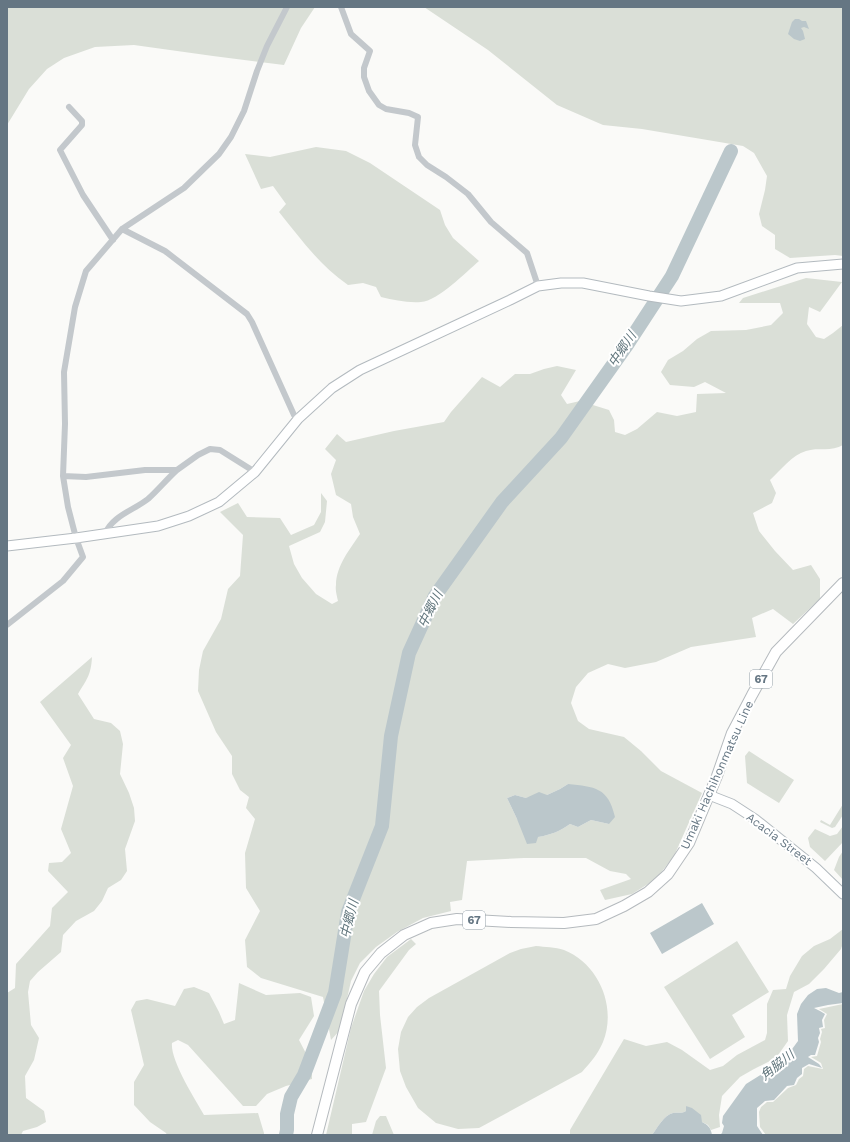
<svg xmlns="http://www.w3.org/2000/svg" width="850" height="1142" viewBox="0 0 850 1142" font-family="'Work Sans','Noto Sans JP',sans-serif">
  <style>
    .green { fill: #dadfd7; fill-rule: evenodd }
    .water { fill: #bbc7cb }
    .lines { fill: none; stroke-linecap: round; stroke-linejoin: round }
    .river { stroke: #bbc7cb; stroke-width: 14 }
    .secondary-casing { stroke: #b3babf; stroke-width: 11 }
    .primary-casing { stroke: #b5babe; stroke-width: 12 }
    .street { stroke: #c3c8cc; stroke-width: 6 }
    .secondary { stroke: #fff; stroke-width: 9 }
    .primary { stroke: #fff; stroke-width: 10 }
    .labels { text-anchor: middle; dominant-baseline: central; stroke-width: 4; stroke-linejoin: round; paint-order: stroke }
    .shield { fill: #fff; stroke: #939fa8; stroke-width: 1 }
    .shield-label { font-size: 11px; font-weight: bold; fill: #657683 }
    .street-label { font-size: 12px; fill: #657683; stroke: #fff }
    .water-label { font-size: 13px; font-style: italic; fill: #60757c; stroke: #fff }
  </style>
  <rect width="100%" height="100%" fill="#fafaf8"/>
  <path class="green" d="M7,7H315L301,28L284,65L213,56L134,45L95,47L64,58L47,69L29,89L7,125Z
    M424,7H843V256L835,255L790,258L775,249V235L762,226L759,214L765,190L767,176L754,153L743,146L642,129L603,125L557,105L488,50Z
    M316,147L346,151L370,163L440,210L445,225L453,238L479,261C466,272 438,301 421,302C407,303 394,300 381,297L376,287L363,283L348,285C319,265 301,239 279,212L286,204L273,186L261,189L245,154L270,157Z
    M806,278L842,282L820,312L809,307L807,324L816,337L824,339L833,333L843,325V445C832,452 818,447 806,451C792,455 781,470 770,480L776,493L772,503L753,513L759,531L775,551L793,570L811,565L820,579V599L793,624L773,609L752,618L756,637L691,647L656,662L625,668L608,664L588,673L576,687L571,703L578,721L589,729L624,737L641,751L661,771L702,793L674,856L656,879L632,894L605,900L600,890L631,879L626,874L610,871L586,858H524L467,861L462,900L450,902L451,911L423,918L397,932L376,947L360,963L351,981L340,1030L331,1040L323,997L261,978L247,967L245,940L260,911L246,888L245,853L255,819L246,808L249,797L240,790L232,774V756L216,732L198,691L199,670L203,651L221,619L228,589L240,576L243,535L220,512L238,503L247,517L280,518L291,535L314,525L321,512V493L327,501L325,522L320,532L289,546L294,564L302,578L316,594L332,604L338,601C337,596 335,590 336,585C336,566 350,549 360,534L353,517L351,504L336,495L331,474L336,460L325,449L337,434L346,442L394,431L444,422L451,412L482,377L500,387L515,374H530L544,369L557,366L576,370L561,395L567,404L580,401L609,410L614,420L615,432L625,435L637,429L657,412L677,416L696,412L697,394L726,393L705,382L694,387L670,385L661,372L668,360L683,351L697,339L711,331L746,330L771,325L783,313L780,303H739L743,298ZM568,784L609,824L591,820L578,827L570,824C560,831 551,835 538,837L517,819L507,798L515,795L526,798L547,795L560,789Z
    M92,657C91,675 87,679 78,694L94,719L111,723L120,731L123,744L120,774L129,793L134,808L135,821L125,849L127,871L121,880L108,888L102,901L94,911L76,921L63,935L61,952L38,972L30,981L28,992L31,1025L39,1038L34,1060L25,1076L26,1098L44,1111L46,1122L37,1127L23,1131L21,1135H7V993L15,988L16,964L50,926L52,908L68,892L48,871L49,863L62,862L71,853L61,829L73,786L63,758L71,745L40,702Z
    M749,751L794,780L779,803L747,783L745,756Z
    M843,804V815L835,827L832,828L820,822L821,820L830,825Z
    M843,826V842L825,861L810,847L808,838L815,829L830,836L837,834Z
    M843,851V880L834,870L839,857Z
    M843,929V943L841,949L824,969L809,984L794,992L787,1015L788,1041L776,1058L754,1069L740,1077L722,1096L719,1115L720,1127L711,1130L708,1125L702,1122L686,1106V1111C681,1114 678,1112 673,1113C664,1115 657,1128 652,1135H570V1130L624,1039L646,1046L667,1042L682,1050L710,1070L723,1066L737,1055L765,1040L767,1033V1004L773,990L786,989L790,976L802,956L814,946L830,939Z
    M411,939L416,944L409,950L379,991L380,1015L386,1068L366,1122L352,1124V1135H326L351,1028L364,991L374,974L387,957Z
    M737,941L769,992L732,1015L745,1037L710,1059L664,987Z
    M536,946C545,947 555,947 564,950C599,964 617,1007 603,1042C598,1054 590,1063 582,1072L479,1128L458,1129L436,1123L418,1108L406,1087L400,1071L398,1049L401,1032L408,1017L417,1007L429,998L510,953L521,949Z
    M239,983L266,995L300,993L311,997L314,1016L299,1040L312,1065V1079L286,1086L267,1094L256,1106H243L188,1045L178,1040L172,1043C170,1060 195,1099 204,1115L258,1113L264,1133V1135H167L166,1133L150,1122L134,1105V1082L144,1065L131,1010L136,1001L147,999L175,1006L184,989L194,987L209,993L219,1012L224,1024L235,1020Z
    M843,1004V1135H766L760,1127L759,1112L761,1107L767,1102H773L788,1088L796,1085L799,1079L803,1076L804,1069L808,1066L823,1069L821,1063L811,1057L817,1056L821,1042L820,1039L822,1032L821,1029L825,1028L824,1020L827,1014L819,1009Z
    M380,1116H386L394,1135H372L376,1121Z"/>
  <path class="water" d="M795,19H799L802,21H806L809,29L804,27L801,28L803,31L805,39L800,41L794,39L788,34L792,22Z
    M568,784C595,787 608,787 615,817L609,824L591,820L578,827L570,824C560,831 551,835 538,837L536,843L527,844L517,819L507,798L515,795L526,798L539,792L547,795L560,789Z
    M702,903L714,924L662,954L650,933Z
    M826,988L839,993L843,992V1003L828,1005L814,1008L820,1011L825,1014L822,1020L823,1027L819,1028L820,1033L818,1038L819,1042L815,1055H811L808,1057L819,1064L822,1068L809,1064L802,1068V1074L797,1078L794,1085L787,1086L774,1100L765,1101L757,1108V1126L763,1135H720L722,1133L724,1126L722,1123L723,1116L746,1084L784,1060L798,1041L797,1014L801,1004L808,995L817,989Z
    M686,1106L692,1108L701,1115L702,1122C708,1125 711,1128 712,1135H652C657,1128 664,1115 673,1113C678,1112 681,1114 686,1111Z"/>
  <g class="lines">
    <path class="river" d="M286,1135L287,1130V1114L291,1097L304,1075L335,993L348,912L382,826L391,736L409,653L435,596L502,502L561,438L627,345L672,276L731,151"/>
    <g class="secondary-casing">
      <path id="secondary" d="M7,546L76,538L158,526L189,516L219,502L255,472L298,419L332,388L360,370L510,300L538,286L561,283H583L649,296L681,301L721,296L797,268L843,264
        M709,795L732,804L755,819L816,868L843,894"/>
    </g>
    <g class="primary-casing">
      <path id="primary" d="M317,1135L351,1004L365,972L381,953L404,935L431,923L457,919L511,922L564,923L596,919L624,906L648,892L668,874L689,843L717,776L732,733L752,695L776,652L843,583"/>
    </g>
    <path class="street" d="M341,7L351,34L370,51L364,68V77L369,91L379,105L386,109L409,113L418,117L415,145L419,157L427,165L446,177L468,194L491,222L527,253L538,286
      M69,107L82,121V125L60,150L83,195L113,240
      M122,229L165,251L247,314L252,322L294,415L298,419
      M63,476L86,477L145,470H177L198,455L210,449L220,450L255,472
      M105,534C112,516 134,510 148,499C158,490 167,479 177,470
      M7,625L63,581L83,557L76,538L68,507L63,476L65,424L64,372L75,307L86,271L122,229L184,188L219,154L231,137L244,111L257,71L267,46L287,7"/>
    <use href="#secondary" class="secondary"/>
    <use href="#primary" class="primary"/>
  </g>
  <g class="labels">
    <g class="shield">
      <rect x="750" y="670" width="22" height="18" rx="3"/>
      <rect x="463" y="911" width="22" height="18" rx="3"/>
    </g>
    <g class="shield-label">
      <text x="761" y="679">67</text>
      <text x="474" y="920">67</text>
    </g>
    <g class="street-label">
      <text transform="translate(717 775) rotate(-66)">Umaki Hachihonmatsu Line</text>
      <text transform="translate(779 839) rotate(37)">Acacia Street</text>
    </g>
    <g class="water-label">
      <text transform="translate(622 349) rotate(-56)">中郷川</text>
      <text transform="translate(430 609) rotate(-63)">中郷川</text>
      <text transform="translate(349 919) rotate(-76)">中郷川</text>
      <text transform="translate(777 1065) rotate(-39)">角脇川</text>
    </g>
  </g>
  <rect width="850" height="1142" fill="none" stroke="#657683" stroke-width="16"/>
</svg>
